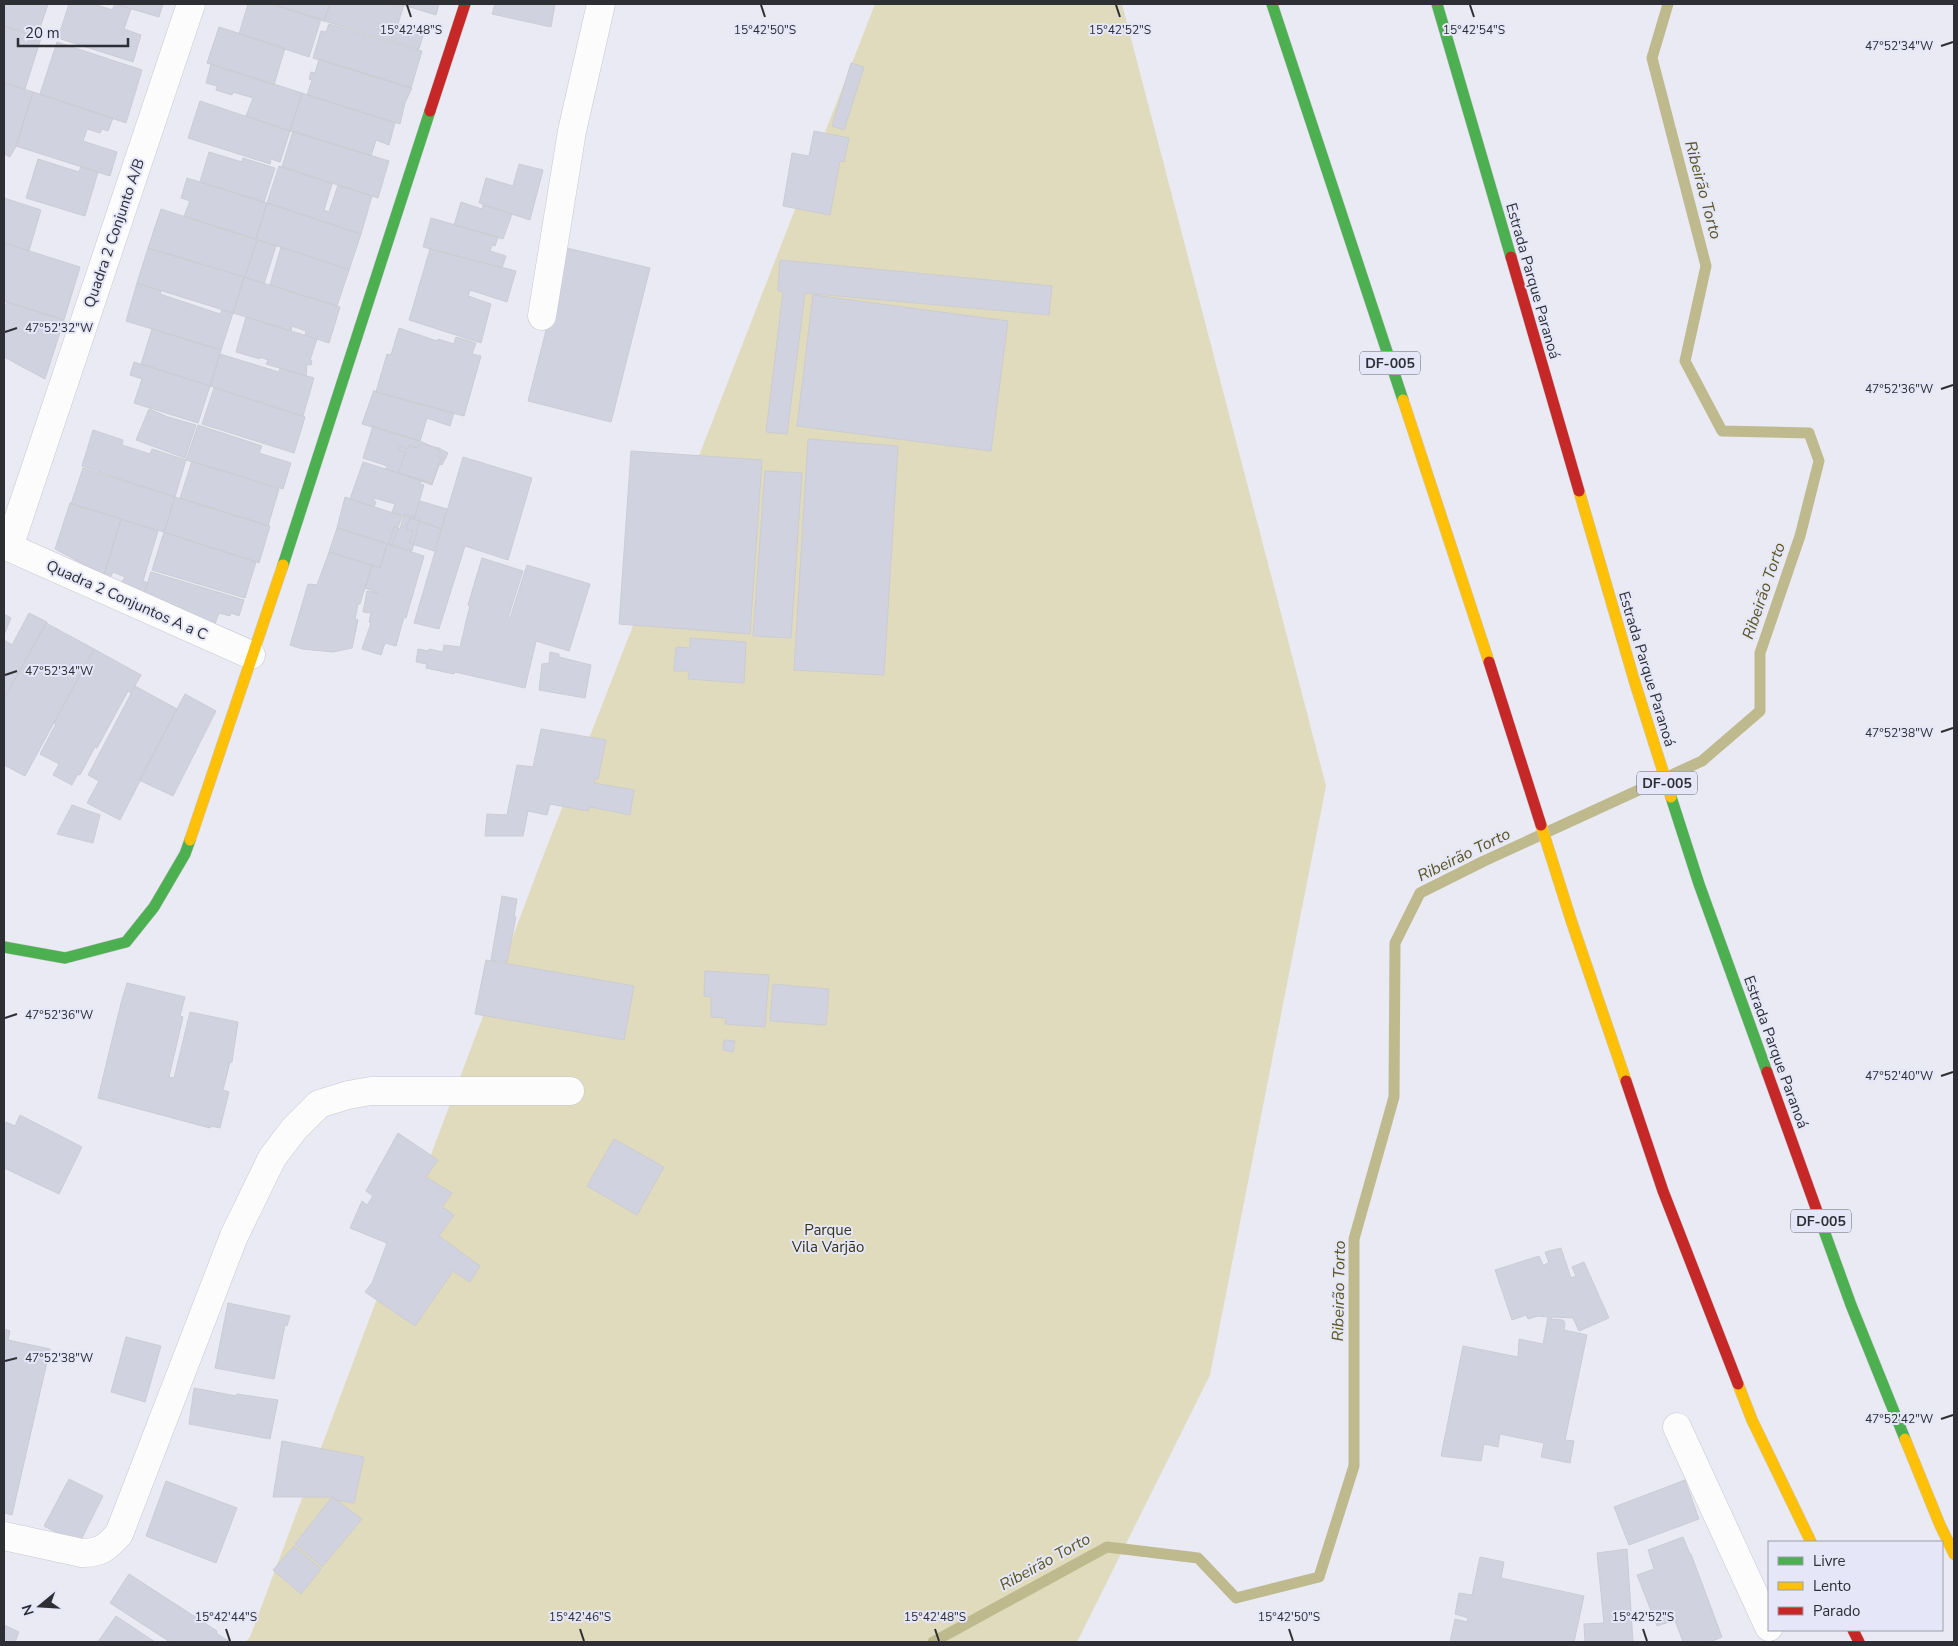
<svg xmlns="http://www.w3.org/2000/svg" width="1958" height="1646" viewBox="0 0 1958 1646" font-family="'Nunito Sans',sans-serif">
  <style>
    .green { fill: #dfdbbc }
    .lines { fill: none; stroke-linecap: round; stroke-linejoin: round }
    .stream { stroke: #bfba8e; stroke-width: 11 }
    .building { fill: #d1d2e0; stroke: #cbccd3 }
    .street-casing { stroke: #c7c7cf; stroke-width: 29 }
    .fast-casing { stroke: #c7c7cf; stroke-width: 12 }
    .slow-casing { stroke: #c7c7cf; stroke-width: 12 }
    .jam-casing { stroke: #c7c7cf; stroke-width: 12 }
    .street { stroke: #fcfcfd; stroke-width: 28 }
    .fast { stroke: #4caf50; stroke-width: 11 }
    .slow { stroke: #ffc107; stroke-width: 11 }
    .jam { stroke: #c62828; stroke-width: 11 }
    .ticks { fill: none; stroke: #2e2f35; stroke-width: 2 }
    .labels { text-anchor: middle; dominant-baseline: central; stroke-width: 4; stroke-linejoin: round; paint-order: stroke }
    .shield { fill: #e5e7f8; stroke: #656670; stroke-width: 1 }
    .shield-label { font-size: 14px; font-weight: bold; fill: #2e2f35 }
    .street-label { font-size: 15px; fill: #2e2f35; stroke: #e5e7f8 }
    .park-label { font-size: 15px; fill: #383415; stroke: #e5e7f8 }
    .water-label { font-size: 16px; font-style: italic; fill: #5b5522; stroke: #e5e7f8 }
    .ticks-label { font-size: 12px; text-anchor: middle; fill: #2e2f35; stroke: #e5e7f8; stroke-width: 4; stroke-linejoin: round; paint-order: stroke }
  </style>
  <rect width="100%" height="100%" fill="#e9eaf4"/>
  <path class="green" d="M875,4H1122L1326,786L1210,1375L1077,1642H245L250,1637L539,867Z"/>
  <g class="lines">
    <path class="stream" d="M933,1642L1107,1547L1198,1558L1236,1598L1319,1577L1354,1466V1239L1394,1097L1395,943L1420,893L1484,861L1702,761L1760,711V653L1800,536L1819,461L1809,433L1722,431L1685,361L1706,266L1652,58L1668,4"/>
  </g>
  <path class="building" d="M4,4H48L37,37L4,26Z
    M69,4H94L112,10L115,4L131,9L124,29L141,35L133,62L58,38Z
    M115,4H163L159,17Z
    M248,4H271L321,19L309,57L239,34Z
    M271,4H330L324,21Z
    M330,4L404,5L398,24L424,32L419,49L324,21Z
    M400,4H439L436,15Z
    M495,4H555L551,27L492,14Z
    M329,24L422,51L411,88L313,58L321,31L326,32Z
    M4,26L41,38L25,89L4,83Z
    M219,27L285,48L274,85L207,63Z
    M57,42L142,70L126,123L40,94Z
    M319,59L412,88L405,103L400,124L307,95L312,80L309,79L311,72L315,73Z
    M851,63L864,67L844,130L832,126Z
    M211,64L302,93L290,131L246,116L253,98L233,92L232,95L216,90L217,86L206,83Z
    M4,83L33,92L16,146L10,157L4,154Z
    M33,92L113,118L108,131L102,129L100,133L87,129L83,141L117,152L110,176L16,146Z
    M302,93L395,123L389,145L376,140L371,156L290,131Z
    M200,101L290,131L280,162L271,159L270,164L188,138Z
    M293,131L389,161L378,198L282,167Z
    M814,131L849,138L844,162L840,161L830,215L783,206L792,153L809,156Z
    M209,152L242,162L243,158L275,168L264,202L200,182Z
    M38,159L79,172L81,166L98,172L85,216L26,198Z
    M519,164L543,170L530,220L479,203L486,178L513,186Z
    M279,166L332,184L324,210L329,212L338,185L372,196L361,234L267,203Z
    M187,178L267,203L256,239L184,216L190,201L181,198Z
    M4,198L41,210L29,251L4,243Z
    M461,202L482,209L483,205L512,214L503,239L454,225Z
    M267,203L361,234L349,270L256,239Z
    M161,209L257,240L245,277L148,248Z
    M431,218L498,237L495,246L492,245L490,251L506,256L502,268L423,247Z
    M257,240L276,246L264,284L245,277Z
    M4,243L80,267L64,320L4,301Z
    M281,247L349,270L337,306L270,285Z
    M148,248L244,277L233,313L137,283Z
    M567,248L650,268L611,422L528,401Z
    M430,249L516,271L507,302L470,290L468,296L491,304L481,343L409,320Z
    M780,260L1052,286L1049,315L805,293L787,434L766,432L783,292L778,291Z
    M244,277L340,307L329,343L305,335L306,331L292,326L291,331L233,313Z
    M137,283L161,291L160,294L220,314L222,310L233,313L221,350L126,321Z
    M813,295L1008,321L991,451L797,426Z
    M7,302L64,320L45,379L4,357V308Z
    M246,317L317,339L310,360L312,361L311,365L307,364L306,376L266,364L268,360L260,357V359L236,352Z
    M399,328L437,341L438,339L454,344L456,337L476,343L472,354L481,356L464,416L376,392L387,354L391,355Z
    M152,329L221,350L210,386L141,364Z
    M220,354L279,372L280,368L314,378L303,416L210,386Z
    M134,362L210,386L198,423L134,403L142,379L130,375Z
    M214,388L305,417L294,453L202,424Z
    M374,390L376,392L454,413L450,426L427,418L420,441L362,424Z
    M149,409L168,417L196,425L185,458L136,440Z
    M198,425L262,446L259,453L291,463L283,489L186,460Z
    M373,426L420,441L440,450L437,456L442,458L432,483L386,469L387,466L363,458Z
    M93,430L123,440L122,445L150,454L152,449L186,460L175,497L82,466Z
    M808,439L898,446L884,675L794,670Z
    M419,444L439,448L448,453L442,465L439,464L432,485L398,473L406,453L398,450L400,446L408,449L409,445L417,448Z
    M631,451L762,460L750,634L619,624Z
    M463,457L532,478L508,560L465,546L439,629L414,623Z
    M192,461L279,489L268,526L180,498Z
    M363,462L421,480L420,484L424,485L414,519L392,512L395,504L374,498V501L376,502L374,507L350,499Z
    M83,468L175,497L164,532L71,504Z
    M765,471L802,473L791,638L753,636Z
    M175,497L270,526L259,563L164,532Z
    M345,497L402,516L392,545L337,528Z
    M420,501L447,509L441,529L414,519Z
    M70,503L121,519L104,575L55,549Z
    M404,514L420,518L412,551L389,544L394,527L400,529Z
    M410,518L441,529L434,551L409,543L413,531L406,529Z
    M121,519L158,531L143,581L148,583L143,596L121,584L125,577L113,572L110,578L104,575Z
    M337,528L387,544L380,568L329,552Z
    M164,532L256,562L245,598L152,570Z
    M387,544L424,556L406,618L404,617L396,646L385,643L381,655L362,649L371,623L369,622L371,613L363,612L367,591L378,593L365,588L372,565L380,568Z
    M329,552L372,565L360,604H358L355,619L358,620L352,648L333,652L302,649L290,645L308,584L317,585Z
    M482,558L523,571L508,618H510L527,565L590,584L569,651L536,641L525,688L455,672L454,674L426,668L427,664L416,662L418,649L429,651V649L443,652L444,645L460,647L470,605H468Z
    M151,572L244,600L239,616L231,613L230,616L219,613L212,632L143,596Z
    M29,613L47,622L4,699V640L12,645Z
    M4,614L11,618L4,635Z
    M46,623L94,649L25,776L4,765V699Z
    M690,638L746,642L744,683L688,679L689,671H674L676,647L690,648Z
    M94,649L141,675L131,693L128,691L97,748L95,747L80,775L78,774L72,785L53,775L59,764L40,754L56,724L54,723Z
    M550,652L559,654V657L591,665L585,698L539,690L542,664L549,663Z
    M135,686L177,709L120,820L87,803L99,781L88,775Z
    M185,694L216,711L173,796L139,780Z
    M541,729L606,740L598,779L595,778L594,783L634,790L630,815L590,807L588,811L550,804L547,815L528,811L523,836H485L487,814L507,815L517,765L533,767Z
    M72,805L100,815L93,843L57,834Z
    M502,896L517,899L514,917H516L507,962L491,960Z
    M486,960L634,986L624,1040L475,1014Z
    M705,971L769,975L765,1027L725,1024L726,1018L711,1017V997L704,996Z
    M127,983L185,997L180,1016L183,1017L169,1077L174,1078L190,1012L238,1022L232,1062H230L223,1090L229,1092L220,1128L211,1126L210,1128L98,1098L121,1003Z
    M773,984L829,989L826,1025L770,1021Z
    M724,1040L735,1041L733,1052L723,1050Z
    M20,1115L82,1147L59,1194L4,1168V1126L6,1122L15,1126Z
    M398,1133L438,1160L426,1177L452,1193L442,1207L454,1215L439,1236L480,1266L470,1282L453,1271L415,1326L365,1292L372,1283L387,1243L350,1228L362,1201L367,1205L373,1196L366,1191Z
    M614,1139L664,1167L637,1215L587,1186Z
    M1561,1248L1571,1278L1576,1276L1572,1267L1584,1262L1609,1318L1579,1331L1573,1318L1551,1317V1319L1563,1320L1565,1323L1564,1330L1587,1335L1565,1440L1574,1441L1570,1463L1541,1457L1544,1443L1500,1434L1498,1447L1484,1444L1481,1461L1441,1456L1463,1346L1518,1357L1519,1339L1543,1344L1548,1317L1538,1316L1528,1319L1526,1315L1512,1320L1495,1270L1539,1256L1543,1265L1549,1263L1545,1252Z
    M228,1303L290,1316L287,1326L285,1325L274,1379L215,1368Z
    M4,1329L10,1331L8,1340L50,1349L12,1515L4,1513Z
    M126,1337L161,1346L145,1402L111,1392Z
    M194,1388L236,1396L237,1394L278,1400L270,1439L189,1424Z
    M282,1441L364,1457L354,1503L336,1500L334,1497H273Z
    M69,1479L103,1496L79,1544L44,1526Z
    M1685,1480L1699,1519L1629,1545L1614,1507Z
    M166,1481L237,1508L216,1563L146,1536Z
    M332,1497L362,1519L322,1567L295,1544Z
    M1683,1537L1690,1554H1691L1722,1637L1710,1642H1683L1675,1620L1657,1626L1637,1575L1654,1569L1648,1550Z
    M294,1546L321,1569L301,1594L273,1570Z
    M1627,1549L1633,1642H1585L1584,1624L1604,1623L1597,1553Z
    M1480,1557L1504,1562L1501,1578L1584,1596L1574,1642H1450L1455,1619L1467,1622L1468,1618L1455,1614L1459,1593L1472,1595Z
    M129,1574L217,1631L216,1633L230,1642H170L110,1603Z
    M116,1616L155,1642H98Z
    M4,1625L19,1632L15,1642H4Z"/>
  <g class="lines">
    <g class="street-casing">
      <path id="street" d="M542,316L572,131L601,4
        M4,545L251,655
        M9,547L191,4
        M1677,1427L1769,1627
        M4,1536L82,1553C101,1553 106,1548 119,1534L234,1236L272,1158L294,1129L319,1104L348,1095L371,1091H570"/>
    </g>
    <g class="fast-casing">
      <path id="fast" d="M1272,4L1403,400
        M1437,4L1511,257
        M283,565L430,111
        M1671,797L1699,884L1767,1072
        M4,947L65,958L126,942L154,907L185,854L190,840
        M1822,1225L1851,1305L1905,1439"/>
    </g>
    <g class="slow-casing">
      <path id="slow" d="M1403,400L1489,662
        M1579,491L1635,683L1671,797
        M1541,825L1572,923L1626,1081
        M190,840L283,565
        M1738,1384L1752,1420L1811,1542
        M1905,1439L1940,1525L1954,1554"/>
    </g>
    <g class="jam-casing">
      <path id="jam" d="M430,111L465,4
        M1511,257L1579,491
        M1489,662L1541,825
        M1767,1072L1822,1225
        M1626,1081L1663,1191L1738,1384
        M1853,1630L1859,1642"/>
    </g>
    <use href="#street" class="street"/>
    <use href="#fast" class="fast"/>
    <use href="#slow" class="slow"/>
    <use href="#jam" class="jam"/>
  </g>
  <path class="ticks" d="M407,5L411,17M761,5L765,17M1116,5L1120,17M1470,5L1474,17M1941,46L1953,42M5,332L17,328M1941,389L1953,385M5,675L17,671M1941,732L1953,728M5,1018L17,1014M1941,1076L1953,1072M5,1361L17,1358M1941,1419L1953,1415M226,1629L230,1641M580,1629L584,1641M935,1629L939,1641M1289,1629L1293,1641M1643,1629L1647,1641"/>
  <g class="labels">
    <g class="shield">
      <rect x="1360" y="351.5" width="60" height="23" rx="4"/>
      <rect x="1637" y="771.5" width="60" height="23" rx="4"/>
      <rect x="1791" y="1209.5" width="60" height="23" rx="4"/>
    </g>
    <g class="shield-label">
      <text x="1390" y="363">DF-005</text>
      <text x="1667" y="783">DF-005</text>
      <text x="1821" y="1221">DF-005</text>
    </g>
    <g class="street-label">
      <text transform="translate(114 233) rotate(-71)">Quadra 2 Conjunto A/B</text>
      <text transform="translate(1533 281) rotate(74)">Estrada Parque Paranoá</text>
      <text transform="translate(127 600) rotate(24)">Quadra 2 Conjuntos A a C</text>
      <text transform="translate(1647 669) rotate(73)">Estrada Parque Paranoá</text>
      <text transform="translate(1776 1052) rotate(70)">Estrada Parque Paranoá</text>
    </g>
    <g class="park-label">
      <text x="828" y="1230">Parque<tspan x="828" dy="17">Vila Varjão</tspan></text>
    </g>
    <g class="water-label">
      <text transform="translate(1703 190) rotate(75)">Ribeirão Torto</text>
      <text transform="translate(1764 591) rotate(-71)">Ribeirão Torto</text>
      <text transform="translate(1464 855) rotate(-26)">Ribeirão Torto</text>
      <text transform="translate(1339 1291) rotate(-89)">Ribeirão Torto</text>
      <text transform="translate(1045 1562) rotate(-29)">Ribeirão Torto</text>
    </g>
  </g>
  <g class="ticks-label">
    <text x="411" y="34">15°42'48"S</text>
    <text x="765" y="34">15°42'50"S</text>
    <text x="1120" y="34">15°42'52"S</text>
    <text x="1474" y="34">15°42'54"S</text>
    <text x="1899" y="50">47°52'34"W</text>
    <text x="59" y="332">47°52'32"W</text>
    <text x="1899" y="393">47°52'36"W</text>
    <text x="59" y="675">47°52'34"W</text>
    <text x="1899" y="737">47°52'38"W</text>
    <text x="59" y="1019">47°52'36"W</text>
    <text x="1899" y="1080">47°52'40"W</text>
    <text x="59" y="1362">47°52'38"W</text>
    <text x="1899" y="1423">47°52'42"W</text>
    <text x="226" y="1621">15°42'44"S</text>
    <text x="580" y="1621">15°42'46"S</text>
    <text x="935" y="1621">15°42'48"S</text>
    <text x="1289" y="1621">15°42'50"S</text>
    <text x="1643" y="1621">15°42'52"S</text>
  </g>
  <rect width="1958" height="1646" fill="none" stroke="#2e2f35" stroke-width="10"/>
  <rect x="1768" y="1541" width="175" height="90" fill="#e5e7f8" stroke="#9c9daa"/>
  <rect x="1778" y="1557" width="25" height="8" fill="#4caf50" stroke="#9c9daa"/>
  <text x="1813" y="1566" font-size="15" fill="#2e2f35">Livre</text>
  <rect x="1778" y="1582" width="25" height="8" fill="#ffc107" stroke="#9c9daa"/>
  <text x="1813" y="1591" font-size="15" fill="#2e2f35">Lento</text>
  <rect x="1778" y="1607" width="25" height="8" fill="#c62828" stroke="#9c9daa"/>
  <text x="1813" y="1616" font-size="15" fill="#2e2f35">Parado</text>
  <g transform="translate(40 1606) rotate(252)" stroke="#e5e7f8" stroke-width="4" paint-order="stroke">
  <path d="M0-4L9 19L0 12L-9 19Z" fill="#2e2f35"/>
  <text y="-8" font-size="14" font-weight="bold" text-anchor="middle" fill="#2e2f35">N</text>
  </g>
  <path d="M18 38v8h110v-8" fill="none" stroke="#2e2f35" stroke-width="2.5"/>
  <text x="25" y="38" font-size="15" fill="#2e2f35" stroke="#e5e7f8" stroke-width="4" paint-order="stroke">20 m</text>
</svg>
